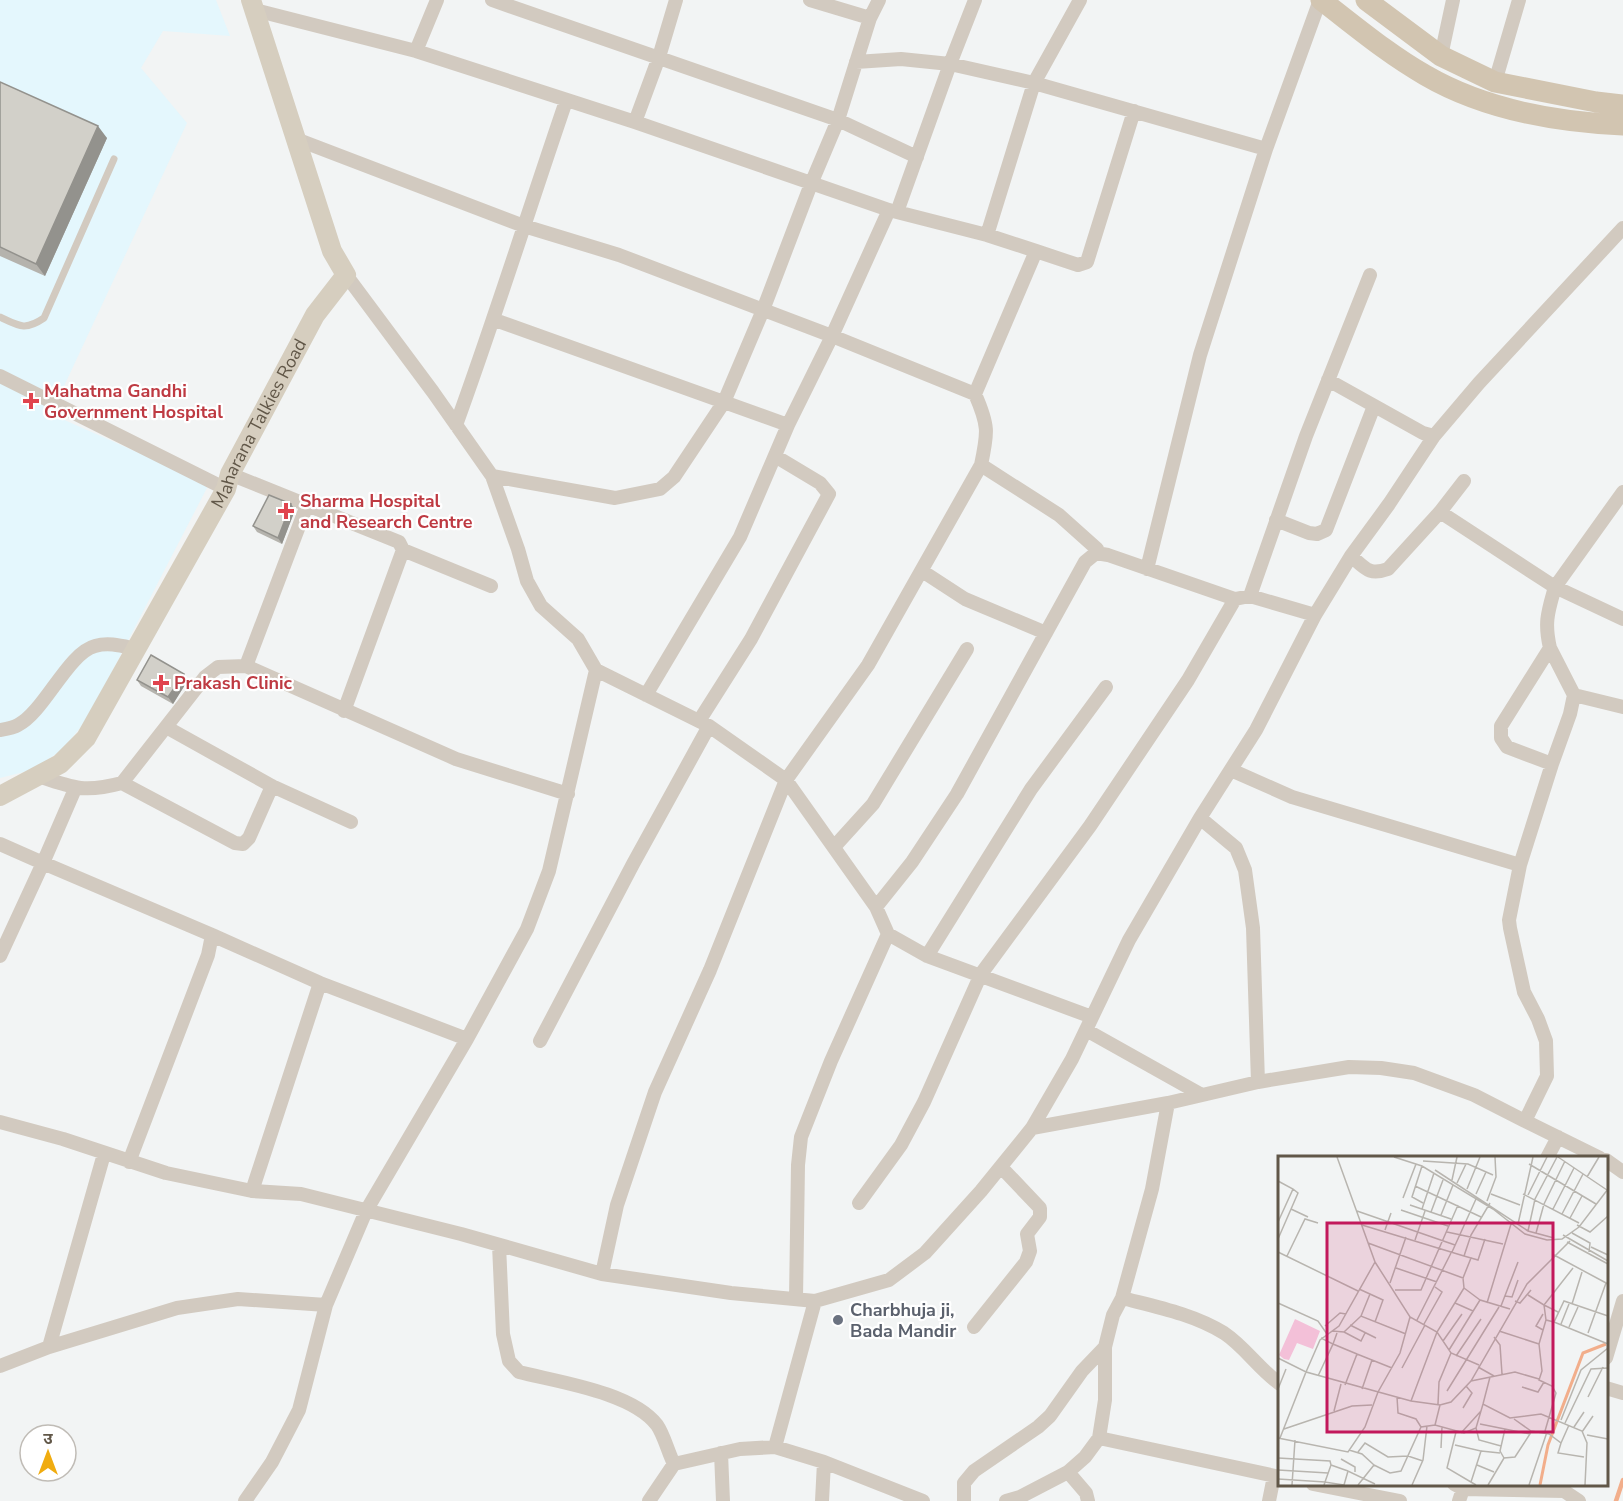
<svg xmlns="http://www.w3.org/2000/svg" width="1623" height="1501" viewBox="0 0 1623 1501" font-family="'Nunito Sans','Noto Sans Devanagari',sans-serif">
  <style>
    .medical { fill: #e4f7fd }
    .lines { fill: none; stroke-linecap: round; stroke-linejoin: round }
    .stream { stroke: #f2ae8b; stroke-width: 4.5 }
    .lane { stroke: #d2cac0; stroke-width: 7 }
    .street { stroke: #d2cac0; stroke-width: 14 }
    .secondary { stroke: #d6cebf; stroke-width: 20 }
    .primary { stroke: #d2c5b1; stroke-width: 21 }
    .wall { fill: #b5b3ad }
    .shaded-wall { fill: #93928d }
    .building { fill: #d2d0c9; stroke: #93928d; stroke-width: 1.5 }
    .health-dot { fill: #e0444e; stroke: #fff; stroke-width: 2 }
    .worship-dot { fill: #6b7280; stroke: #fff; stroke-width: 2 }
    .labels { text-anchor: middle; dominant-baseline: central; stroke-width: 4.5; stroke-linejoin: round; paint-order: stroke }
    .health-label { font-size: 18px; font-weight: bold; fill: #be3a42; stroke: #fff; text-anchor: start }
    .street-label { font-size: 18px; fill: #615748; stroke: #fff }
    .worship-label { font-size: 18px; font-weight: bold; fill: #5b616d; stroke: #fff; text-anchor: start }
    .inset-river { fill: none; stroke: #f2ae8b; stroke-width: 3 }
    .inset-road { fill: none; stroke: #b8b5af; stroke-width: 1.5 }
    .view { fill: #c2185b; fill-opacity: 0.15; stroke: #c2185b; stroke-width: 3 }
    .inset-edge { fill: none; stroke: #615748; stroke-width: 3 }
  </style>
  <rect width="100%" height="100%" fill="#f2f4f4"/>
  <path class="medical" d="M0,0H216L230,36L163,31L141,68L187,123L65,384L60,418L209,484L88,718L62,750L32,770L0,778Z"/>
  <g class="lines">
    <path class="stream" d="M1616,1501L1623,1480"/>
    <path class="lane" d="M0,317C19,326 25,331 44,318L114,159"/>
    <path class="street" d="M492,0L838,120L917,157
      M810,0L870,18
      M255,10L416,51L635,122L889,210L987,235
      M416,51L437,0
      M1441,56L1453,0
      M856,62L901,59L950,64L1034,83L1266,149
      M1495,82L1519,0
      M635,122L659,57L676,0
      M296,139L524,226L619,255L832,336L975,394L1036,251L987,235L1034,83L1080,0
      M897,212L950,64L975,0
      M1036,251L1078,265L1087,262L1134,111
      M346,275L433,392L492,476L518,549L527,581L541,606L578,639L596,670L709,726L786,780L876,907L888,934L927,956L1092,1017
      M495,320L788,425
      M0,376L226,489
      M1328,380L1423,433L1434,436
      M456,425C495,318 529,209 566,101
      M981,465L1059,515L1097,549L1096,553
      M230,474L399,542L403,550L344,711
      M492,476L615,498L660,489L674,477L724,402L763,310L811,184L838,120L870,18L879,0
      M1623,492L1555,587L1623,619
      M1440,512L1555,587C1548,612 1544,622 1550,648L1574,695
      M1276,520L1309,533L1317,534L1326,530L1374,406
      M403,550L491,586
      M1351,556C1365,568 1369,576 1388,569L1440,512L1464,481
      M1147,569L1200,355L1266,149L1320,0
      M922,571L965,599L1046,633
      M1250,596L1306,436L1370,275
      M1550,648L1501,726V738L1507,747L1552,764
      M246,666L307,505
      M646,695L740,537L788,425L832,336L889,210
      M699,721L751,639L829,494L820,483L775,456
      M166,727L272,786L351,822
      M0,730C6,729 13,728 18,725C44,712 68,653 95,646C109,642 122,646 136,649
      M1231,770L1292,797L1520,865L1552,764L1570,714L1574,695L1623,707
      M38,776C73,788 84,793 122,783L205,677L218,667L246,666L456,759L568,794
      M122,783L235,843L243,844L249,838L272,786
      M75,789L43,863L212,935
      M1200,818L1236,848L1245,870L1253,928L1258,1082
      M0,844L43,863L0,956
      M834,847L873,804L967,649
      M1520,865L1509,920L1510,928L1524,992L1538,1019L1546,1041L1547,1076L1525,1121L1600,1158
      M876,907L912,862L957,794L1085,562L1096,553L1108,555L1235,599L1250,596L1315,615
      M927,956L1031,789L1106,687
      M1086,1030L1202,1095
      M540,1041L633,864L709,726
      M0,1122L63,1139L166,1173L252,1191L301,1194L461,1234L602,1274L731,1293L815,1301L889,1280L925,1253L981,1191L1032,1128L1072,1059L1129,940L1200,818L1256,730L1315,615L1351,556L1389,504L1434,436L1479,383L1623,228
      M1032,1128L1168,1103L1258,1082L1349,1067L1381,1068L1414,1073L1474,1095L1525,1121
      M1547,1158L1558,1137
      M1606,1160L1623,1172
      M129,1162L208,955L212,935L320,983L467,1039
      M252,1191L320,983
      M859,1203L901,1145L924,1102L981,974L1090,826L1188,680L1235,599
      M499,1245L503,1334L509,1361L519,1372C558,1382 632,1392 657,1425C664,1435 668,1452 674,1464
      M602,1274L617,1205L655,1092L710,970L786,780L868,665L981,465C988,432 989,426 975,394
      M1122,1298L1152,1189L1168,1103
      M796,1299L798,1165L801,1137L831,1061L888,934
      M974,1327L1026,1262L1030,1251L1027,1234L1040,1217V1208L1001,1167
      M49,1347L104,1154
      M1606,1358L1623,1301
      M0,1366L49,1347L177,1308L238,1299L326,1305
      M1606,1388L1623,1393
      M1099,1438L1280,1477
      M775,1447L815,1301
      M721,1453L723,1501
      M1068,1472L1086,1493L1088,1501
      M1313,1484L1400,1501
      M1454,1484L1463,1489L1459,1501
      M1463,1489L1564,1491L1579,1501
      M245,1501L272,1462L299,1410L326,1305L366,1211L467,1039L527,929L549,871L596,670
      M649,1501L674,1464L740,1449L775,1447L824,1462L923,1501
      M822,1501L824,1462
      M964,1501V1483L974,1471L1038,1427L1050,1416L1082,1371L1105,1347
      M1006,1501L1020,1497L1068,1472L1085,1457L1099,1438L1105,1400V1347L1113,1315L1122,1298C1157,1307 1193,1314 1224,1333C1245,1347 1259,1369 1280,1384
      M1269,1501L1274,1476"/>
    <path class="secondary" id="s1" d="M0,796L60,764L86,738L226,489L230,474L315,315L346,275L332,251L251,0"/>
    <path class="primary" d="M1321,0C1355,26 1388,54 1425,75C1485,110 1555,122 1623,125
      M1366,0L1441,56L1495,82L1596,102L1623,105"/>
  </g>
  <path class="wall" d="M0,82L107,138L45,276L0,256Z
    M291,504L295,510L282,544L257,532L253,526Z
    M137,680H188L173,704L141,686Z"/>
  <path class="shaded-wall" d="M98,126L107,138L45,276L36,264Z
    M291,504L295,510L282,544L278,538Z
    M184,674L188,680L173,704L168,697Z"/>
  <path class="building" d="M0,82L98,126L36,264L0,247Z
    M269,495L291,504L278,538L253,526Z
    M151,655L184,674L168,697L137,680Z"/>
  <g class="health-dot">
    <path d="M28 392h6v6h6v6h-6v6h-6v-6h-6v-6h6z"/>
    <path d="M283 502h6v6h6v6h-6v6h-6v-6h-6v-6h6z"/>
    <path d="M158 674h6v6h6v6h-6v6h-6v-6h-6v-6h6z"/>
  </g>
  <circle class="worship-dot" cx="838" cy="1320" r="6"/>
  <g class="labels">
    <g class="health-label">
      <text x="44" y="391">Mahatma Gandhi<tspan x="44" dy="21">Government Hospital</tspan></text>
      <text x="300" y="501">Sharma Hospital<tspan x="300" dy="21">and Research Centre</tspan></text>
      <text x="174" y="683">Prakash Clinic</text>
    </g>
    <g class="street-label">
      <text stroke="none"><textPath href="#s1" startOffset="464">Maharana Talkies Road</textPath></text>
    </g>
    <g class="worship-label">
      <text x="850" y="1310">Charbhuja ji,<tspan x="850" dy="21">Bada Mandir</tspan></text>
    </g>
  </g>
  <g transform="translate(1278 1156)">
    <rect width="330" height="330" fill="#f2f4f4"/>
    <path d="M17,163L42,175L35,193L19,187L11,204L6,203L1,199Z" fill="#f3c0d8"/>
    <path class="inset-river" d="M262,329L270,289L305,197L328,188"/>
    <path class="inset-road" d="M116,1L144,10L215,53L247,78L269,84L284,83L301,71L330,33M280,1L329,34M145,5L190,8L215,19M251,8L318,48M144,10L134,41L145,47M157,14L250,75L276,82M309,21L321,1M174,24L179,1M0,25L15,33L0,66M179,27L188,8M137,30L203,61M189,33L202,1M198,38L208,16M213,38L242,49M245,38L301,67M250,39L269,1M125,42L138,8M209,45L218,21L217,1M132,49L173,63M13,53L30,61M144,53L156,17M275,53L296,12M123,54L170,70M79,55L177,89M153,56L165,24M284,58L305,18M163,59L175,29M292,62L304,40M240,68L255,1M84,69L186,100M299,69L312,76L330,60M107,74L113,57M250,75L257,43L279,1M169,76L225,88M258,77L266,48L287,5M294,77L312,87L311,96M285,79L330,105M0,83L20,37L15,33M137,84L147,55M289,86L330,108M90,87L185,122L193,102L186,100L193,79L212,47M313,91L330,99M0,96L80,135M174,96L198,43M276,99L330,128M9,100L27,63L40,67M193,102L200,104L207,83M97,106L132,161L159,176L173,197L201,209M118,112L159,126M112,127L128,81M186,132L202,144M81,133L105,144L97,166M117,134H143L180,49M250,139L266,149L268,164M227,140L234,141L240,124M237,145L242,147L253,134M0,147L40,165L49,178M177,147L195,155M209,147L233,68M294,148L304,116M223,150L240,106M280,156L266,149L295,112M265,158L258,170L265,174M83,160L92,138M139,164L173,97M276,166L330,188M146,168L164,136L157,131M283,168L291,148M72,169L98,182M47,170L62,157L68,158M291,171L300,151M54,175L66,176L83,160L128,178M221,175L261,188L268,164L276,166L286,145L330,160M66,176L83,185L87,177M59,177L55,188L79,198M310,177L328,127M216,181L222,189L224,218M165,185L184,158M261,188L264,215L261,224L274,230L278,237L267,275M171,194L202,144L232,153M178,200L203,163M0,202L28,216L42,184L61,170L97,106L59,1M200,211L216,220M124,212L147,169M40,220L55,188L43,182M193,225L237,216L261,223M67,229L79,198L114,212M244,231L260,236L266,226M0,233L8,213M84,233L94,204M169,235L221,151M119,241L120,257L138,263L143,271M310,241L325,211M133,245L159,176L186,132L185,122M160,248L161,226L173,197M205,248L212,221M185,252L194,237L188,230M56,255L63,228M283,264L303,214L330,192M287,267L313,213L330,212M202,268L252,278M157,269L162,249M296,271L306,256M198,272L201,284L223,290M6,273L74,250L94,249M253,275L271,278L283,287L280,297L306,301M178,276L169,312L198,329M304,276L315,260M183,277L203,255M309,279L330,283M0,282L70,296L87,271L100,236L122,197L132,161M2,282L28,216L133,245L162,249L173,246L193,225L249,128L292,85M283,287L291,269M177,289L203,295L193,326M163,292L164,271M71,294L84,298L96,309M203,295L222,297M80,296L87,287L110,301L130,300L145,305M0,302L52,305L53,309L47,326L0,323M226,302L222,295L227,273M63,303L77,311V316M53,309L70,315M199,309L216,316M0,314L50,317M14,329L17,284M46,329L47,326L66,329M66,329L70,315L97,328M80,329L96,309L112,317L123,315L143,271L157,269L186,277L198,272L205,248L232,262L263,258L304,275L309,287L307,329M134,329L145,304L149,270M210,329L226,302L237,301L252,278L253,275L236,263M251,329L269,276"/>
    <path class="view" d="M49,67H275V276H49Z"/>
    <rect width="330" height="330" class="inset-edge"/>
  </g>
  <g transform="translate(48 1453)"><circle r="28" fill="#ffffff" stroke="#c0bcb6" stroke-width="1.5"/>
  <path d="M0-4.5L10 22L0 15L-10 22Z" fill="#f0ac10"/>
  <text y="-9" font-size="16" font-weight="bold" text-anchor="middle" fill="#615748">उ</text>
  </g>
</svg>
